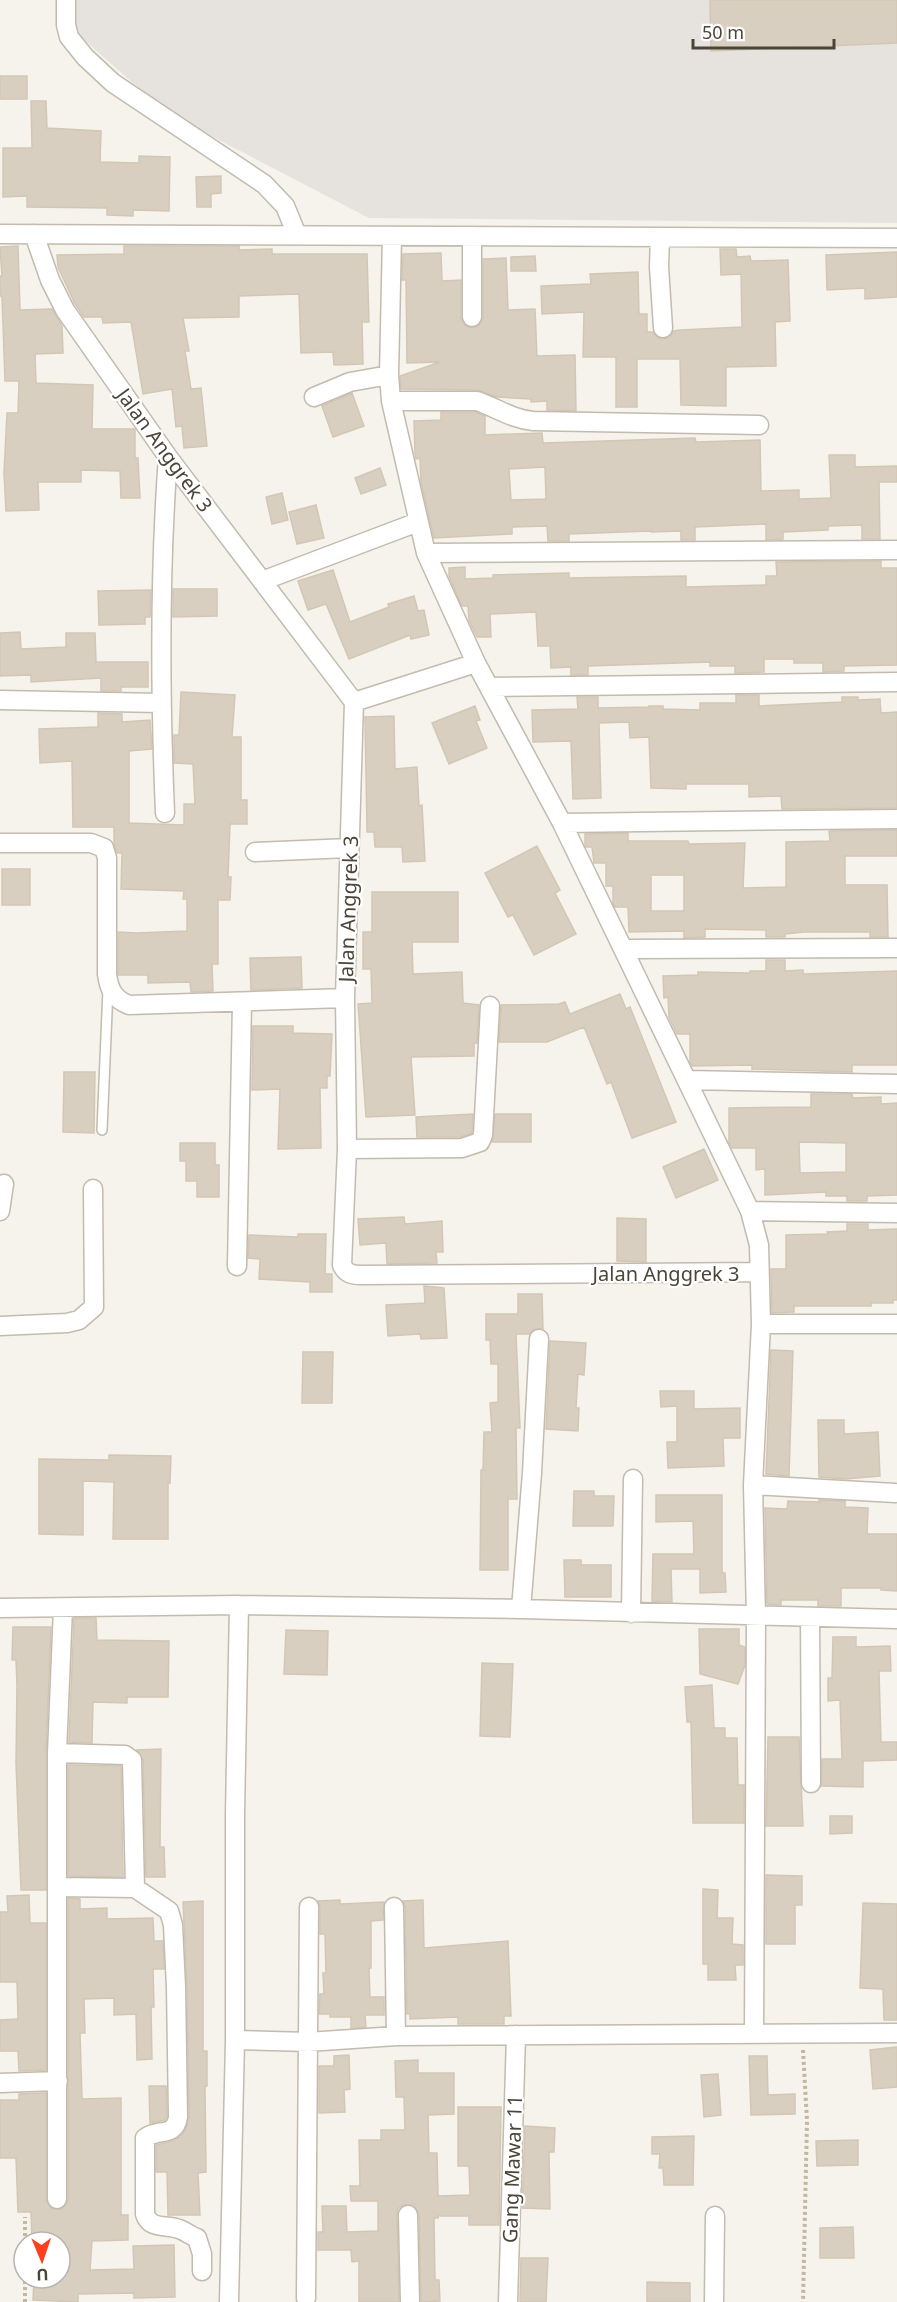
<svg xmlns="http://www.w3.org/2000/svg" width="897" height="2302" viewBox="0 0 897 2302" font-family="'Noto Sans',sans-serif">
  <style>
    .industrial { fill: #e6e2dd }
    .building { fill: #d8cfc1; stroke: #d3c7b4; stroke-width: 1.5; fill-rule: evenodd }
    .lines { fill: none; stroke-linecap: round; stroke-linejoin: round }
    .lane-casing { stroke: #c2bbae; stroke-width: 12 }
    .street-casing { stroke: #c2bbae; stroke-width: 21 }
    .path { stroke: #c4b79f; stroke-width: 4; stroke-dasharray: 3 3; stroke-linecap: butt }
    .lane { stroke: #fff; stroke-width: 9 }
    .street { stroke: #fff; stroke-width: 18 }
    .labels { text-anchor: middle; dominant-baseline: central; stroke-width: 4.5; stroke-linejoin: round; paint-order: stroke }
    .street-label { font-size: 20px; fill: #4b4439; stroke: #fff }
  </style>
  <rect width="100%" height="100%" fill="#f6f3ec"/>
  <path class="industrial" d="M75,0H897V223L369,218L167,113L73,30Z"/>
  <path class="building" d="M710,0H897V43L711,51Z
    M0,76H27V99H0Z
    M31,101H46L47,128L101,131L100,162L139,163V156L170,157L169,211L133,210V216L107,215V208L27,207V196L3,197V148H32Z
    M221,176V193L211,194V207H197L196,177Z
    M18,246L20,310L52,309L62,326L63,353L35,354L36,383L93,385L92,429H135V458H138L140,498H121L120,471L81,470V482H38L39,510L6,511L4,473L7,413H18L19,381H5L2,296H0V276H2L0,247Z
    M124,246H239V250L272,249V254H367L369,322H362L363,364L334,365L333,352L301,353L299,294L239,296V317L183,318L189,351H185L191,389L201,388L207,446L184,448L182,426L176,427L172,389L143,394L131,322L103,323L102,317H84L75,304L58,267L57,255L124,254Z
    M720,249H736L737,257L750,256L751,261L788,260L790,321L775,322L776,366L726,367V406L681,405L680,359H637V407H616V357H583L584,312L542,314L541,286L591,284L590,274L638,272L639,314H647V332H653L658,338L664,339L670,337L673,331L680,330L742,327L741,274L721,275Z
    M897,252V297L865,299V288L827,290L826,255Z
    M441,253L442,281L461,280V318L466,326L471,328L478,326L483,318V259L506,258L508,310L535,309L537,356L575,355L576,411L547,410V401L531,402V399L497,397L477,390L401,389L400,376L440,362L407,363L406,280H402L403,254Z
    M535,256L536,271H511V257Z
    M352,393L364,426L333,437L322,406Z
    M441,412H475L485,416V435L542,433L543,443L695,438L696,442L760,440L761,491L799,490V499L831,498L829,455H855V467L897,466V482H879L880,539H862V525L828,526V530L783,532V539L766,540V524L695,527V540H681V531L651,532V531L569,534V541H548L547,526L512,527V534L434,538L421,482L420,458L416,459L415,453L414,421L441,420ZM545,467L546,499L511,500L509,469Z
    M380,468L386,485L361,494L355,478Z
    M282,493L288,520L272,524L266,497Z
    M316,505L324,538L297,544L289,512Z
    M881,561V568H897V665L844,666V671L823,672V663H794V659H764V672L735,673V666H710V662L588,666V675H571V667L551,668L550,646H538L536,612L490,614L491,637H477L469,620L468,606H462L449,576V568L465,567V579L493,578V575L569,573V578L686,576V587L766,585V576H777L776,562Z
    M333,570L350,622L389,607L388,604L414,596L418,611L424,610L429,635L411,639L410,635L349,659L326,604L308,610L298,581Z
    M173,589H217V616L173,617Z
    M151,590L150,617H145V624L99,625L98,591Z
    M20,632L21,649L66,647V633H95L96,662H148V687H121V691H101V678L31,682V675L0,676V633Z
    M181,692L235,695L232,737H241V800H247V824H230L228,877H231L230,900H218V964H212L213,991L191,992L190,982L148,983V975H118V932L137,933L187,931V899H183L184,891L121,889L122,853H117L114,843V827H73L72,761L40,763L39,729L98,727V713L122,714V722L150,720L152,749L129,751V823L184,825V804H195L193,764L174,763V735H179Z
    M736,695H759V706L842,702V697H858V700L880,699L881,713L897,712V808L782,809L781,796L749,797V784H686V789L651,788L649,737L630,738L629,722L599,723L601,798L573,799L571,741L533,742L532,710L578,709L577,697H598V708L649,707V706H663V709L700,710V703H736Z
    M475,706L480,720L476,721L487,748L449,764L432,723Z
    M394,716L395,769L417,767L419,806L422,805L425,861L403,862L402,847H375L374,832H367L365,717Z
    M897,830V856H845V885H887L888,937H870V932H804L785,934V937H766V930L705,929V937L684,938V931L629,932L628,907H615L613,903V886H606V863H594L592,847H586L585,844V834L628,833V841H688L689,844L745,843L743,888L786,887V842L830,841L829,831ZM651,875H684V911H651Z
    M537,846L560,890L555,893L576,934L534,955L513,915L508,917L485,873Z
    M2,869H30V905H2Z
    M372,892H458V942H412L413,974L462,972L463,1003L479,1005L477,1043H474V1056L411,1057L415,1115L366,1117L358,1004L372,1003L371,969H363V932H372Z
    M301,957L302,988L251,990L250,958Z
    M766,960H785V971L803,970V974L897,971V1065H852V1072L752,1069V1065L692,1066L690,1062V1034H677L669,1017L668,997L664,998L663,976L698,975V972L750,973V971H766Z
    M620,994L626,1009L630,1007L676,1122L632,1138L611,1082L607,1084L584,1027L547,1042H499L501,1005L559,1004L565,1002L570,1014Z
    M253,1026H293V1033L332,1034L330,1076H327V1088H320L321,1148L278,1149L280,1089L252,1090Z
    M64,1072H95L94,1133L63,1132Z
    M811,1094H852L853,1098L881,1097V1104L897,1103V1195L867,1196V1201H847V1196H826V1192L765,1195V1169L756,1170V1148H732L729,1142V1108L811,1107ZM799,1142L846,1143V1172L800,1173Z
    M473,1114L472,1133L460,1137H417L416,1117Z
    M495,1114H531V1142H492Z
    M180,1143H215V1165H219V1197H197V1181H186V1161H180Z
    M704,1149L718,1180L676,1198L663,1167Z
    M404,1217L405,1224L442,1221L443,1252H436L437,1263L387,1264L386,1243L360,1245L358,1219Z
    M617,1218L646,1219V1262L617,1261Z
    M847,1224H868V1230L897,1229V1300H893V1303H871V1306H794V1312L772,1313L771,1269H786V1235L828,1234L827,1232L847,1231Z
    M298,1234H326L325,1274H332V1292H310V1282L259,1279L260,1259L248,1258L249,1235L298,1237Z
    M424,1286L444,1288L447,1338L421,1339L420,1334L388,1336L386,1305L425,1303Z
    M518,1294H542L543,1329H534L529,1334H516L520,1428H516L517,1499H508V1570H480L481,1470H483L484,1432H492L490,1403L498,1402V1364H491L490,1340H486V1314H518Z
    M550,1341L586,1343L584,1375L578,1374L576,1408H579L578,1431L546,1429Z
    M771,1350L793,1351L789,1476L766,1474Z
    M303,1352H333L332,1403H302Z
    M660,1391H694V1409L740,1408V1438H723L724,1466L668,1468L667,1442H677V1406L661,1407Z
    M818,1420H844V1434L878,1432L880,1476L845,1479L819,1477Z
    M109,1455L171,1456L170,1483H168V1539H113L114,1482L83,1481V1535L39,1534V1459L109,1460Z
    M574,1491H594V1496H614L613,1526H573Z
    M656,1495H722V1573H725L726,1592L700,1593V1569H671L672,1602L652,1601L653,1554H694L693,1521L656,1522Z
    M819,1500L845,1501V1507L868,1508L867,1534H897V1591L881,1590V1588H841V1606H818V1600H781V1605L767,1604L765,1508L787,1509L788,1501L820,1502Z
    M564,1560H581V1565H611V1597H565Z
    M74,1618H96L97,1640L169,1641L168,1697H127V1703L93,1702L92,1743L69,1742Z
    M13,1627H51L46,1753V1890H21L16,1763L17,1685L16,1660H12Z
    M699,1629H739V1645L745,1647V1665L738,1684L700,1674Z
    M286,1630L328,1631L327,1675L284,1674Z
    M833,1637H856V1647L890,1646L891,1671H879L881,1742H897V1760L863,1761V1787L821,1786L822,1759H842L840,1700L828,1701V1678H832Z
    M482,1663L513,1664L510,1737L480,1736Z
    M712,1685L714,1728H725V1738H737L738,1785H744V1823H693L691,1722H687L685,1687Z
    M768,1737H799L803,1826H766Z
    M161,1749L160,1847H164L165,1877H146L143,1760L137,1750Z
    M68,1765L121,1766L123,1877L68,1876Z
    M830,1816H852V1833L830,1834Z
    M766,1875L802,1876V1905H795V1944H766Z
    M703,1889L718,1890L717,1918H733L732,1944L743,1945V1965H735L736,1980H708V1964H703Z
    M29,1895L30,1923H46V2070L19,2071L18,2051H0V2020L18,2019L17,1982H0V1912H8L7,1896Z
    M68,1898L80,1899V1909L107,1908V1919L153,1918L154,1941H163L164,1969H153L154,2007H151L152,2059L137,2060L136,2014L114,2015V1998L84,1999L85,2033H80L82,2099L121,2098V2215H128V2240L92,2241L90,2270L134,2269L133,2246L174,2245L175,2297L134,2298V2293L78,2294V2302L33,2300L34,2278H60V2242H32L31,2212H18L16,2158H0V2100H19V2094L46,2093V2200L52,2209H62L66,2205L68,2199Z
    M340,1900V1904L384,1902L383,1920L371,1921V1968H369L370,1997H384V2015H365L366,2027L351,2028V2017H330V2014H319L320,1994H324L323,1973H326L325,1934H320V1907L318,1901Z
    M423,1900L424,1948L508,1941L511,2016H504V2024H458V2017L410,2019V2014H407L405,1907L403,1901Z
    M203,1901V2051H207V2086H205L206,2172L198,2173L200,2215H168L167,2172H156V2145L173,2141L180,2137L186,2129L189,2117L187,1986L183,1902Z
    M863,1903L897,1904V2020H884L883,1989L860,1988Z
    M897,2047V2087L873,2089L870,2050Z
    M349,2055L350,2089L344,2090L345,2112L319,2113V2066H334V2056Z
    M749,2056H767L768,2095L795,2094V2114L751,2115Z
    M418,2060V2073H454V2114L428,2115L429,2153H437L438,2196L470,2195L469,2166H458V2107H501L499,2225H469V2216H438V2218H434L435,2280H439L440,2301L421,2302L419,2214L414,2205H403L398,2209L397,2215L399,2302H359V2261L352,2262L351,2250H318V2232H323L322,2206H346L347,2232L378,2231V2201H351L350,2186H360L359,2140H381V2130H405L404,2097H396L395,2061Z
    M718,2074L721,2115L704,2117L701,2075Z
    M149,2086H166L167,2116L165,2120L150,2123Z
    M525,2126L555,2128L554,2152H549L550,2209L522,2208Z
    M694,2136L693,2185H664L663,2168H659L660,2154H652V2137Z
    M858,2140V2165L817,2166L816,2141Z
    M853,2227L854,2258H820V2228Z
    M521,2258H548L546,2302H520Z
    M647,2282L690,2283V2302H647Z"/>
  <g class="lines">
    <g class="lane-casing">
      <path id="lane" d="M102,1130L108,989"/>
    </g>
    <g class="street-casing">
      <path id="street" d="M66,0V25L69,37L85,57L113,83L264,184L285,206L297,235
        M0,234L897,238
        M34,234L50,280L65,310L168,457L354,702L345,998L347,1149L342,1265C346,1274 353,1275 361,1275L759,1272
        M392,236L389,375L391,401L426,553L476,663L562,823L750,1211L759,1245L761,1324L753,1485L756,1617L754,2034
        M472,236V317
        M660,237L659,267L663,328
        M314,397L350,382L389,375
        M391,401H477C497,408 512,419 533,421L759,425
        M426,553L897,550
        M262,581L418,522
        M489,687L897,682
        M0,700L161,703
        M354,702L476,663
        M165,813C160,694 159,576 168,457
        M562,823L897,819
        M0,843H91L104,848L107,858V974C109,990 114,999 129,1005L345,998
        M255,852L349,848
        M624,949L897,948
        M687,1080L897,1084
        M347,1149L462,1148L480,1142L483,1135L490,1006
        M0,1211L4,1184
        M750,1211L897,1213
        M237,1266L242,1002
        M761,1324H897
        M0,1326L67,1323L79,1320L94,1307L93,1189
        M753,1485L895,1493
        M0,1608L239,1605L521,1609L897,1619
        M521,1609L532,1473L539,1339
        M631,1613L633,1479
        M810,1617L811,1783
        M57,1753L125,1755L132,1760L135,1888
        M57,1887V1753L63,1608
        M394,1907L396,2036
        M235,2040L308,2042L396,2036L897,2033
        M0,2083L58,2081
        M57,2199V1887L135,1888L169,1911L173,1925L176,1987L178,2117C175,2138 158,2128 145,2138V2214C150,2230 166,2224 179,2229C185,2231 191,2236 197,2238L202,2254V2271
        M408,2215L410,2302
        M306,2298L309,1907
        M229,2302L235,2040V1814L239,1605
        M508,2302L516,2035
        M714,2302L715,2216"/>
    </g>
    <path class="path" d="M803,2050L807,2121L803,2302
      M25,2242V2217
      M25,2302V2278"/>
    <use href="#lane" class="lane"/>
    <use href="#street" class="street"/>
  </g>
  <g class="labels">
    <g class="street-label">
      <text transform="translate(165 450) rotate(54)">Jalan Anggrek 3</text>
      <text transform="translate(348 909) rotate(-88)">Jalan Anggrek 3</text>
      <text x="666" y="1273">Jalan Anggrek 3</text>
      <text transform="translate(512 2169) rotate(-88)">Gang Mawar 11</text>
    </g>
  </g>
  <g transform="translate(42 2260) rotate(178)"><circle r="28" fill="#ffffff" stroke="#b7b4b0" stroke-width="1.5"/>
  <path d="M0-4.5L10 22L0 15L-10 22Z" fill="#fc3f1d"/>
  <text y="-9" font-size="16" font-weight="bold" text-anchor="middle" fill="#4b4439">U</text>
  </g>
  <path d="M693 39v9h141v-9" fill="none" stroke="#4b4439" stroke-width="3"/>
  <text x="702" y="39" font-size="18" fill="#4b4439" stroke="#ffffff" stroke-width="4.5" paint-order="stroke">50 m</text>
</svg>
